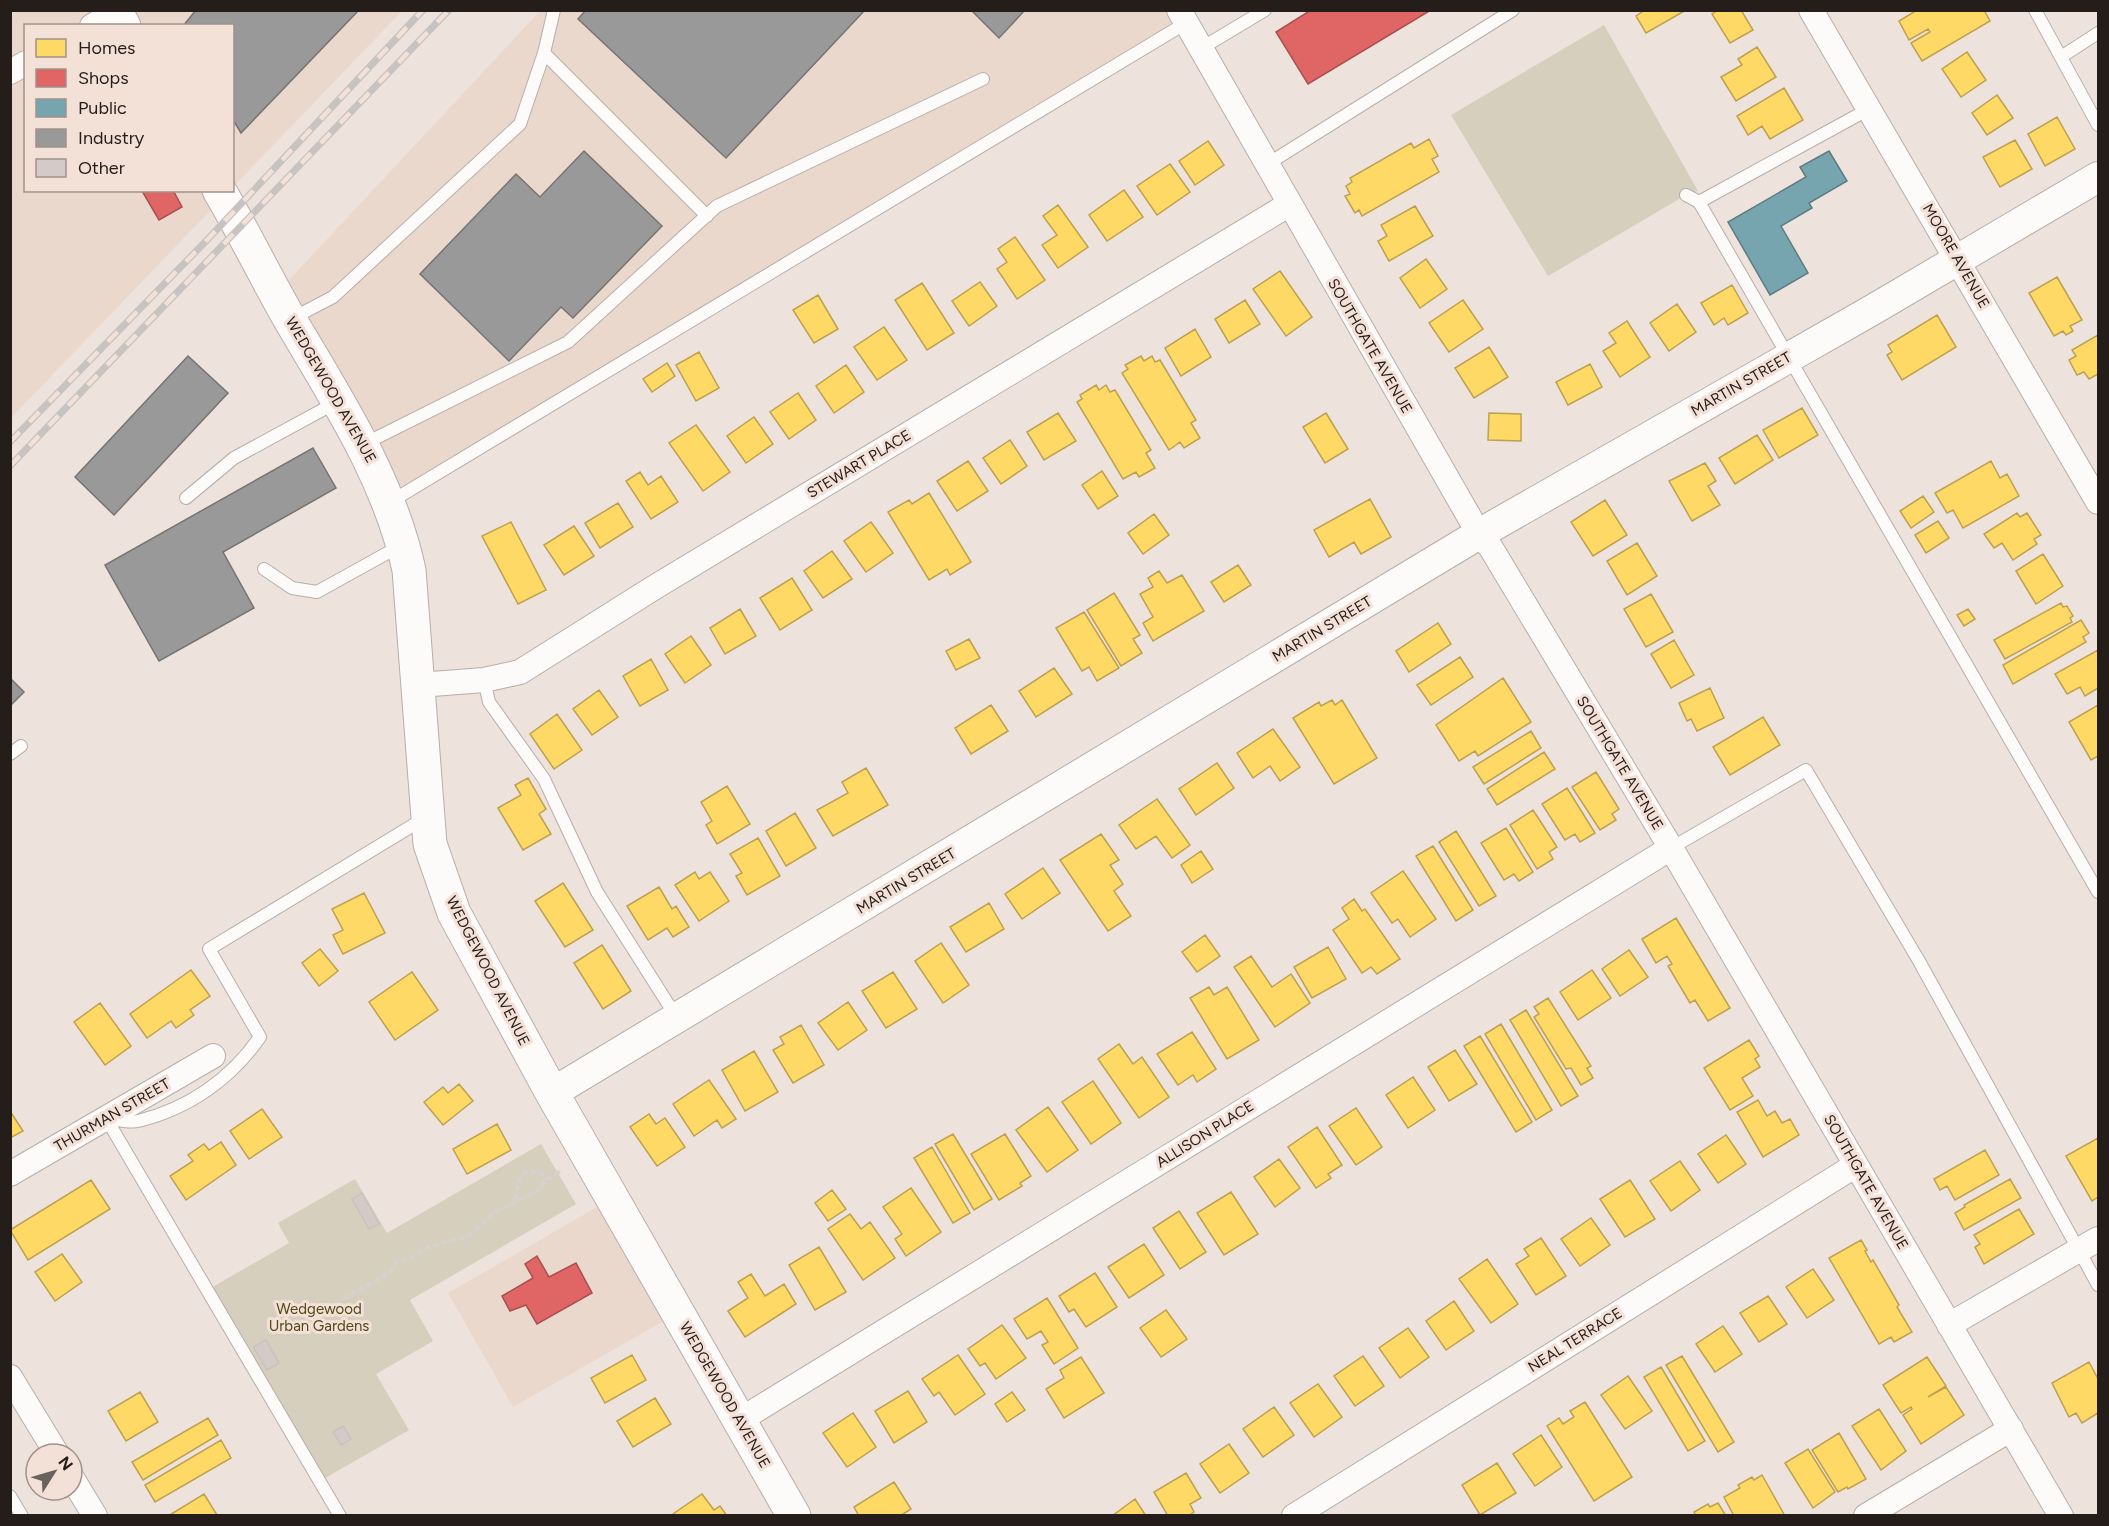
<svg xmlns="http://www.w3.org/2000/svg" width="2109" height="1526" viewBox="0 0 2109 1526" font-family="Figtree,sans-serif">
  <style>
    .built { fill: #ebd8cd }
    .green { fill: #d6cfbd }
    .homes { fill: #ffd966; stroke: #bda14f; stroke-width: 1.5 }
    .shops { fill: #e06666; stroke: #a8504f; stroke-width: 1.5 }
    .public { fill: #76a5af; stroke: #5d7c82; stroke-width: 1.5 }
    .industry { fill: #999; stroke: #767473; stroke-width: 1.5 }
    .building { fill: #d4cbc8; stroke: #cac2be; stroke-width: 1.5 }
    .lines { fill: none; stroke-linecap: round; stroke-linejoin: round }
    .service-casing { stroke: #b7aea9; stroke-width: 14 }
    .minor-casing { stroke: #b7aea9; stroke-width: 26 }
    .tertiary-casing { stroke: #b7aea9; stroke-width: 32 }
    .secondary-casing { stroke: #b7aea9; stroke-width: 35 }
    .path { stroke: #d4d1d0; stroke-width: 4; stroke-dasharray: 6 3; stroke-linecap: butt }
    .service { stroke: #fcfbfa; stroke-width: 12 }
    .minor { stroke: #fcfbfa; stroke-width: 24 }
    .tertiary { stroke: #fcfbfa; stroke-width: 30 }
    .secondary { stroke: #fcfbfa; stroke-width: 33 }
    .rail-casing { stroke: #c6c3c1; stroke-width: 7 }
    .rail { stroke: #f3e0d6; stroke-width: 4.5; stroke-dasharray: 14; stroke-linecap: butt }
    .labels { text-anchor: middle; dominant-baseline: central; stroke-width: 6; stroke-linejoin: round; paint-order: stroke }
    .street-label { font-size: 15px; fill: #241d19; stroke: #f3e0d6 }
    .park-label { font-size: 15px; fill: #4f4916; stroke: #f3e0d6 }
  </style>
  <rect width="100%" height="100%" fill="#ede2dc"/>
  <path class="built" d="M1179,10L1186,23L389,502L276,294L540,11Z
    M11,11H402L233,187L232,26H26V190L229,191L11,418Z
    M613,1198L678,1313L513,1407L448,1293Z"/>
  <path class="green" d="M1604,25L1698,191L1686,195L1548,276L1451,115Z
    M541,1144L576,1204L410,1300L433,1341L376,1374L409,1430L320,1481L209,1289L289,1243L278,1223L355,1179L387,1233Z"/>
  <path class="homes" d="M1686,10L1646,33L1636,16L1645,10Z
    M1718,10H1741L1753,30L1730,43L1712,14Z
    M1917,10H1984L1990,21L1922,61L1911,43L1930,32L1928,29L1909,40L1899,21Z
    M1757,47L1776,77L1736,101L1721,77L1742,65L1738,59Z
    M1967,52L1986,80L1961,97L1942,69Z
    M1784,88L1803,120L1770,139L1762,126L1748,135L1737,116Z
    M1997,95L2013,118L1987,135L1972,113Z
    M2057,117L2075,149L2045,166L2028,134Z
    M1429,139L1438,156L1432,159L1439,172L1362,216L1359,210L1355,213L1345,196L1350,194L1346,186L1352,182L1350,178L1411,143L1414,148Z
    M2015,140L2032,169L2000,187L1983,157Z
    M1208,141L1224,165L1195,185L1179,161Z
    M1170,164L1190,192L1157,215L1137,186Z
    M1124,190L1143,217L1107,241L1089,215Z
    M1058,205L1088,247L1058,268L1042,245L1057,235L1043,216Z
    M1415,206L1433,236L1389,261L1378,241L1387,236L1381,225Z
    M1015,237L1045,280L1017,299L997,269L1007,262L998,249Z
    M1426,259L1447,289L1420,308L1400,278Z
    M1280,271L1312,317L1286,336L1253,289Z
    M2057,277L2082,320L2070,326L2073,331L2066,335L2063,331L2054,336L2029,293Z
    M980,282L997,306L969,326L952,301Z
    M922,283L954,333L927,350L895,300Z
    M1732,285L1748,313L1728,325L1724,318L1714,325L1701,303Z
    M818,295L838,329L814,343L793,310Z
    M1245,300L1260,324L1229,343L1215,319Z
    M1463,300L1483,329L1449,352L1429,323Z
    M1677,304L1696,332L1669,351L1650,323Z
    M1937,315L1956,347L1902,380L1887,355L1892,352L1888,345Z
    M1627,321L1650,357L1620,377L1603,351L1616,343L1609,333Z
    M884,327L907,360L877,380L854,347Z
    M1195,329L1211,357L1181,376L1165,348Z
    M2098,335V374L2089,379L2084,372L2077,375L2069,360L2076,356L2072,350Z
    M1489,347L1508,377L1474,398L1455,368Z
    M699,352L719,388L696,401L676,365Z
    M1141,356L1144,361L1152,356L1155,362L1160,360L1196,420L1191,423L1200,438L1184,448L1180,442L1169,450L1122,373L1128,369L1125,365Z
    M667,363L675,376L652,392L643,379Z
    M1590,364L1602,387L1568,405L1556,382Z
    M846,365L864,392L834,413L816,386Z
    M1096,385L1099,390L1106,385L1110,392L1115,390L1151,450L1146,453L1155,468L1139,477L1136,472L1123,479L1077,402L1082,399L1080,395Z
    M798,393L816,420L789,439L770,412Z
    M1802,408L1818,435L1779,458L1763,430Z
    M1058,413L1076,441L1044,460L1027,432Z
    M1326,413L1348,449L1325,463L1303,427Z
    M1489,413L1521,414V441L1488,440Z
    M754,417L773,444L746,463L727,436Z
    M696,425L730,472L703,491L669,443Z
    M1757,435L1773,460L1735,484L1719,458Z
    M1010,440L1027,466L1001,484L983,458Z
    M968,461L988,491L957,511L937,481Z
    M1991,461L2000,478L2007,474L2019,496L1963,528L1953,510L1947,513L1935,493Z
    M1705,463L1716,481L1708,486L1720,505L1692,521L1669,481Z
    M1102,471L1118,496L1098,509L1082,485Z
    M640,472L648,485L661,476L678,502L651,519L626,481Z
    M929,493L971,562L950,575L947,569L929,580L888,512L909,500L912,504Z
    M1923,496L1934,512L1911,528L1900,511Z
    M1370,499L1391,537L1361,554L1354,542L1329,557L1314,530Z
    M1605,500L1627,535L1593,556L1571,522Z
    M618,503L633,527L600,548L585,523Z
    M2017,513L2020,517L2027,513L2041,535L2034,539L2037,544L2013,560L2002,543L1994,548L1984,534Z
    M1154,514L1169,535L1143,554L1128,533Z
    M1938,521L1949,538L1926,553L1915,535Z
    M511,522L546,590L518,604L482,536Z
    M871,522L893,553L866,572L844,541Z
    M574,526L594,556L564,575L544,545Z
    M1637,543L1657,576L1627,595L1607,561Z
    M832,551L852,579L823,598L804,571Z
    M2043,554L2063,586L2036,604L2016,571Z
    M1238,565L1251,585L1224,602L1211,582Z
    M1159,571L1167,583L1182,575L1204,611L1153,641L1143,623L1153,617L1140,594L1153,587L1148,578Z
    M792,578L812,610L780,630L760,598Z
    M1114,593L1140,635L1133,639L1142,653L1121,666L1087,610Z
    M1651,594L1673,632L1646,647L1624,609Z
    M2061,603L2063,607L2067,606L2073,616L2070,618L2072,622L2005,659L1994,640Z
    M740,609L756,636L725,654L710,628Z
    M1968,609L1975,619L1964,626L1957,615Z
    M1084,612L1119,668L1097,681L1089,667L1082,671L1056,628Z
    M2081,620L2089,633L2083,637L2086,642L2013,684L2003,665Z
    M1438,623L1451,644L1409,672L1396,651Z
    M691,636L711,665L685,683L665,654Z
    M969,639L980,658L956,670L946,651Z
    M1674,640L1694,675L1671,688L1651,654Z
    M2098,650V688L2085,696L2080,687L2067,694L2055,674Z
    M1460,657L1473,677L1431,705L1417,685Z
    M651,659L668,690L640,706L623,676Z
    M1054,668L1072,694L1036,717L1019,691Z
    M1503,678L1531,722L1478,756L1475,751L1459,761L1436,725Z
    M1710,688L1724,718L1697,731L1691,719L1687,721L1679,703Z
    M599,690L618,717L592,735L573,709Z
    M1332,700L1335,705L1342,700L1377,758L1334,784L1293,718L1319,702L1321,706Z
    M991,705L1008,731L971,754L955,728Z
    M2098,705V756L2091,760L2069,722Z
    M557,714L582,750L554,769L530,734Z
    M1763,717L1780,745L1730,775L1713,747Z
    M1273,729L1300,767L1280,781L1270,766L1253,778L1237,753Z
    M1531,731L1541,748L1484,784L1473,767Z
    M1544,752L1555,769L1497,805L1487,789Z
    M1217,763L1234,788L1196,815L1179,789Z
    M866,768L888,805L833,836L817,810L848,793L842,782Z
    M1596,772L1619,809L1612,814L1616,820L1600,830L1572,787Z
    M528,778L546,809L539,814L551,834L523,850L498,808L521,795L515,785Z
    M727,786L750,824L717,844L706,825L712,821L701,802Z
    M1567,788L1595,833L1580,842L1575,834L1565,840L1542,804Z
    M1157,799L1190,845L1172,858L1156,836L1136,849L1119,825Z
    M1533,810L1557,847L1549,852L1553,859L1537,869L1510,825Z
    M795,813L816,848L786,866L766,831Z
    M1506,828L1533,872L1519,881L1514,874L1504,880L1481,843Z
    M1456,831L1496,896L1479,906L1439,842Z
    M1101,834L1119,860L1110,865L1123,884L1114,891L1131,916L1108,931L1060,860Z
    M758,838L780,876L747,895L736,876L742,873L730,854Z
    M1433,846L1473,910L1456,921L1416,856Z
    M1201,851L1213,869L1192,883L1181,865Z
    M1043,868L1060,893L1022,919L1005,894Z
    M1403,871L1436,919L1410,937L1398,919L1392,923L1371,893Z
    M695,872L699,879L710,872L729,901L699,921L675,885Z
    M563,883L593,930L565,947L535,901Z
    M659,887L672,909L676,906L689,927L673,937L667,928L648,940L627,906Z
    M364,893L385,933L343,954L333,935L343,930L332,909Z
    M1354,899L1362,911L1365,909L1400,959L1377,974L1371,967L1362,973L1333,930L1349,919L1342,908Z
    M989,903L1004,929L966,952L950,927Z
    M1676,918L1730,1008L1708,1021L1695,1000L1690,1003L1668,966L1672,964L1667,956L1656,963L1642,939Z
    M1205,935L1220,956L1197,972L1182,952Z
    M941,943L969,985L943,1003L915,961Z
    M602,945L631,991L603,1009L574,963Z
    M1328,947L1346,979L1312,998L1294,967Z
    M320,949L338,971L319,986L302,963Z
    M1629,950L1648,977L1620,996L1602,969Z
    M1251,956L1272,987L1291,974L1310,1003L1275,1027L1234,967Z
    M191,970L210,996L190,1010L194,1015L176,1028L171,1021L147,1038L130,1014Z
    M1592,970L1611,998L1578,1020L1560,992Z
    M412,972L438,1010L395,1040L369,1002Z
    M893,972L917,1009L886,1028L862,991Z
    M1209,987L1214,995L1227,987L1259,1040L1227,1059L1190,998Z
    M1548,998L1591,1066L1587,1068L1593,1078L1581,1085L1571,1068L1566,1069L1534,1017L1539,1014L1534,1007Z
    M848,1002L867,1030L838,1050L818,1023Z
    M100,1003L131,1046L105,1065L74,1022Z
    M1526,1010L1578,1096L1561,1106L1510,1020Z
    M1501,1024L1552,1110L1536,1120L1485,1034Z
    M801,1025L824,1065L793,1083L773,1050L784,1044L780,1037Z
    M1192,1032L1216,1069L1197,1082L1193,1075L1178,1085L1157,1054Z
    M1480,1036L1532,1122L1516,1132L1464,1046Z
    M1749,1040L1759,1056L1755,1059L1760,1067L1742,1078L1753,1096L1730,1110L1704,1068Z
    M1119,1044L1133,1064L1142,1057L1169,1097L1139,1118L1098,1059Z
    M1455,1050L1477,1084L1449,1101L1428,1067Z
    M754,1051L778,1092L745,1111L722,1070Z
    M1413,1077L1435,1110L1408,1128L1386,1095Z
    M709,1080L736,1119L722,1128L717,1120L694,1136L673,1104Z
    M1093,1081L1121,1123L1091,1144L1062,1102Z
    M459,1084L473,1101L443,1125L424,1102L443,1087L448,1093Z
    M1758,1100L1767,1116L1775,1111L1782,1123L1790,1119L1799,1135L1763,1157L1737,1112Z
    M1048,1107L1078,1150L1047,1172L1016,1130Z
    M1356,1108L1382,1147L1356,1165L1329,1126Z
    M262,1109L282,1137L249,1159L230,1131Z
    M10,1111L23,1131L10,1138Z
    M649,1114L656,1124L665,1118L685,1147L657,1166L630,1127Z
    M497,1124L511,1150L467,1174L453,1149Z
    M1317,1127L1342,1165L1328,1174L1331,1178L1316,1188L1288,1147Z
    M953,1134L992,1199L974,1210L935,1144Z
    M1005,1134L1031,1176L1020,1183L1022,1186L999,1200L971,1154Z
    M1726,1135L1746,1164L1718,1183L1698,1154Z
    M2098,1138V1197L2092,1201L2066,1156Z
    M221,1142L236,1165L186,1200L170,1176L193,1161L188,1155L204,1144L209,1150Z
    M932,1147L970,1213L953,1223L914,1158Z
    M1985,1150L1999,1175L1955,1200L1947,1186L1940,1190L1934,1179Z
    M1279,1159L1300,1188L1275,1207L1254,1177Z
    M1680,1161L1700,1190L1671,1211L1650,1181Z
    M2010,1179L2021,1198L1964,1230L1955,1213L1965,1207L1964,1205Z
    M91,1180L110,1209L28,1260L10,1230Z
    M1630,1180L1655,1219L1625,1237L1600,1199Z
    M911,1188L941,1232L906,1256L895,1239L902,1234L883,1207Z
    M832,1190L846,1209L828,1221L815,1203Z
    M1231,1192L1258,1234L1224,1255L1197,1213Z
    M2019,1209L2034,1234L1984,1264L1975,1247L1980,1244L1974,1235Z
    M1179,1211L1206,1252L1180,1269L1153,1228Z
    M850,1214L861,1229L870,1222L895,1258L863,1280L828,1229Z
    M1591,1218L1610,1245L1580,1266L1561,1239Z
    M1541,1238L1566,1276L1536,1295L1516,1264L1529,1256L1524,1249Z
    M1861,1240L1867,1250L1865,1251L1871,1262L1873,1260L1899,1305L1897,1307L1912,1332L1894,1342L1891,1337L1879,1344L1829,1258Z
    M1144,1244L1164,1275L1129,1298L1108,1267Z
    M819,1247L846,1292L815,1310L789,1265Z
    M62,1254L82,1282L55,1301L35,1272Z
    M1487,1259L1518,1304L1491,1323L1459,1279Z
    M1813,1269L1834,1300L1807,1318L1786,1287Z
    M1095,1273L1117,1307L1086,1327L1074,1309L1069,1312L1059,1296Z
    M751,1274L765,1296L784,1284L796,1304L745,1337L728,1311L748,1298L738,1282Z
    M1768,1296L1787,1324L1759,1342L1740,1313Z
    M1047,1298L1078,1348L1054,1364L1042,1345L1048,1342L1041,1331L1027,1339L1014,1319Z
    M1454,1301L1474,1331L1446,1350L1426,1321Z
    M1166,1310L1187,1339L1161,1357L1140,1328Z
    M1002,1325L1026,1358L996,1379L985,1363L980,1366L968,1349Z
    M1723,1326L1742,1354L1715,1372L1696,1344Z
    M1408,1328L1429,1357L1400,1378L1379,1348Z
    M632,1355L646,1380L605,1403L591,1378Z
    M958,1355L985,1394L955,1415L939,1392L934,1396L922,1379Z
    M1363,1356L1384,1386L1355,1406L1334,1376Z
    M1682,1356L1734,1442L1718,1452L1666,1365Z
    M1081,1357L1104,1393L1064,1418L1046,1389L1064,1378L1060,1370Z
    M1927,1357L1946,1386L1928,1397L1946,1387L1964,1415L1921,1444L1903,1415L1912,1409L1911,1407L1901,1413L1883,1385Z
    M2089,1362L2098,1379V1413L2082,1423L2076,1413L2069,1417L2052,1383Z
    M1661,1367L1705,1441L1688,1451L1644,1377Z
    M1628,1376L1652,1411L1625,1429L1601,1395Z
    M1318,1384L1342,1417L1314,1437L1290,1403Z
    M908,1391L927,1422L894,1443L875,1411Z
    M140,1392L158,1422L126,1441L108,1411Z
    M1012,1392L1025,1410L1007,1422L995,1404Z
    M655,1398L671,1424L633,1447L617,1421Z
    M1585,1402L1632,1477L1594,1501L1547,1426L1559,1418L1563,1424L1574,1417L1570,1411Z
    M1274,1407L1294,1435L1263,1457L1243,1429Z
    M1879,1409L1906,1451L1881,1470L1852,1426Z
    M853,1413L876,1447L847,1467L823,1433Z
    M208,1418L218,1435L143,1480L132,1462Z
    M1839,1433L1866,1479L1848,1489L1847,1487L1838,1492L1812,1450Z
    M1541,1435L1562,1467L1535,1486L1513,1454Z
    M221,1440L231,1458L155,1502L145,1485Z
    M1229,1444L1249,1473L1220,1493L1200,1464Z
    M1808,1449L1835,1492L1813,1508L1785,1463Z
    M1497,1463L1516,1493L1480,1515L1462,1485Z
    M1186,1473L1201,1498L1190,1504L1194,1512L1188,1516H1168L1154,1492Z
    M1762,1475L1785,1516H1734L1724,1497L1740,1488L1738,1485L1752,1477L1754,1480Z
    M894,1482L911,1509L900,1516H859L854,1507Z
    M204,1494L217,1515L168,1516Z
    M702,1494L714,1510L720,1506L727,1516H670Z
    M1135,1499L1146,1516H1112Z
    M1718,1503L1726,1516H1696L1694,1512L1708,1504L1710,1507Z"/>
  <path class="shops" d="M1311,10H1431L1308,84L1276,32Z
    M173,190L182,207L159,220L142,191Z
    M537,1256L549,1277L576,1263L592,1293L537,1324L526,1305L510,1311L502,1296L533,1278L525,1264Z"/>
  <path class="public" d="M1829,151L1847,181L1809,203L1812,208L1781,226L1808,273L1770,295L1728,222L1806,177L1800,167Z"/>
  <path class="industry" d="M196,10H359L241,133L232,118V26H183Z
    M586,10H865L726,158L578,19Z
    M971,10H1025L999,38Z
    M584,151L662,226L573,318L561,307L509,361L420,274L516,174L540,197Z
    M188,356L228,393L114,515L75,477Z
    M313,448L336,488L223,552L254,608L159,661L105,565Z
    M10,678L24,692L10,706Z"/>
  <path class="building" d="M362,1193L379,1224L369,1229L352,1199Z
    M266,1340L279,1363L267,1370L253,1347Z
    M343,1426L351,1439L341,1445L333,1432Z"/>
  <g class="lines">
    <g class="service-casing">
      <path id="service" d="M2035,10L2098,125
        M1200,49L1265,10
        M544,53L707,216
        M2061,57L2098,33
        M1266,165L1513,10
        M1686,195L1699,202L2098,892
        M1699,202L1869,109
        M291,319L333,297L520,124L544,53L554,10
        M364,444L568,342L717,206L983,79
        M186,498L234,458L337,402
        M390,502L1186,23
        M264,569L292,588L317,592L400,546
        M484,680L489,702L544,779L597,892L677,1018
        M10,754L21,746
        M1671,848L1806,770L1919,961L2098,1285
        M106,1118L340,1516
        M110,1119C119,1120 130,1123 138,1121C188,1109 231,1079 260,1037L209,949L425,818
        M10,1496L22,1516"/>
    </g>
    <g class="minor-casing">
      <path id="minor" d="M1179,10L1479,534L1491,548L1671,848L2061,1516
        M1811,10L2098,502
        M92,26L116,12
        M10,72L26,63
        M419,685L484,680L520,672L655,587L1288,205
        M10,1174L213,1056
        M1949,1325L2098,1239
        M10,1377L57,1454
        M740,1420L1671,848
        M72,1478L95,1516
        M1294,1516L1856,1165
        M1866,1516L2011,1429"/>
    </g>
    <g class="tertiary-casing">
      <path id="tertiary" d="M552,1093L1479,534L1874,309L2098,177"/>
    </g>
    <g class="secondary-casing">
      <path id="secondary" d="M115,10L124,26
        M219,190C245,234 267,280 292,323C339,403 389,479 409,570L430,844L454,913L552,1093L794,1516"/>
    </g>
    <path class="path" d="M515,1200L519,1179L525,1172H540L547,1179
      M288,1330L389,1273L399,1259L407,1260L429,1247L470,1235L495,1212L537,1191L547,1179L561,1171"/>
    <use href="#service" class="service"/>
    <use href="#minor" class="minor"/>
    <use href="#tertiary" class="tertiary"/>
    <use href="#secondary" class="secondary"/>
    <g class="rail-casing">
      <path id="rail" d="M10,442L207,240L423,10
        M10,466L449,10"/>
    </g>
    <use href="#rail" class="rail"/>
  </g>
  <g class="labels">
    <g class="street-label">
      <text transform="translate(1956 256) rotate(60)">MOORE AVENUE</text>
      <text transform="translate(1370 346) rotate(60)">SOUTHGATE AVENUE</text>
      <text transform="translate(1741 384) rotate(-30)">MARTIN STREET</text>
      <text transform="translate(331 390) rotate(60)">WEDGEWOOD AVENUE</text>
      <text transform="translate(859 464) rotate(-31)">STEWART PLACE</text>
      <text transform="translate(1322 629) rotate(-31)">MARTIN STREET</text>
      <text transform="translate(1620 763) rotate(59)">SOUTHGATE AVENUE</text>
      <text transform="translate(906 881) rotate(-31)">MARTIN STREET</text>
      <text transform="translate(488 971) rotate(63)">WEDGEWOOD AVENUE</text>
      <text transform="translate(112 1115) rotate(-30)">THURMAN STREET</text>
      <text transform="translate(1205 1134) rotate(-32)">ALLISON PLACE</text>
      <text transform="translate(1866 1182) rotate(60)">SOUTHGATE AVENUE</text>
      <text transform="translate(1575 1340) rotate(-32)">NEAL TERRACE</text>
      <text transform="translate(725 1395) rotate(60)">WEDGEWOOD AVENUE</text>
    </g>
    <g class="park-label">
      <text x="319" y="1309">Wedgewood<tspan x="319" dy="17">Urban Gardens</tspan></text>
    </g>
  </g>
  <rect width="2109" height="1526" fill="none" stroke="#241d19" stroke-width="24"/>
  <rect x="24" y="24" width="210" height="168" fill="#f3e0d6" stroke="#a0928a" stroke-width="1.5"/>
  <rect x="36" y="39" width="30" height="18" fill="#ffd966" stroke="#a0928a" stroke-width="1.5"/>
  <text x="78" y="54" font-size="18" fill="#241d19">Homes</text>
  <rect x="36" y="69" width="30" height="18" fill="#e06666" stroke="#a0928a" stroke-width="1.5"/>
  <text x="78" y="84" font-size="18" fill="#241d19">Shops</text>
  <rect x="36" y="99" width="30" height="18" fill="#76a5af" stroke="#a0928a" stroke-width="1.5"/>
  <text x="78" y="114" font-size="18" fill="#241d19">Public</text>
  <rect x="36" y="129" width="30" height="18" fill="#999999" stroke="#a0928a" stroke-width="1.5"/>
  <text x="78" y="144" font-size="18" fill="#241d19">Industry</text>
  <rect x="36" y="159" width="30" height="18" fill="#d4cbc8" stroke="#a0928a" stroke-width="1.5"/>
  <text x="78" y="174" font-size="18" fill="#241d19">Other</text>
  <g transform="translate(54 1472) rotate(53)"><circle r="28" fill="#f3e0d6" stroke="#a0928a" stroke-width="1.5"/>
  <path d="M0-4.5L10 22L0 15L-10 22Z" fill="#6a625d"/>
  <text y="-9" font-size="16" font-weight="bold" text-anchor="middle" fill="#241d19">N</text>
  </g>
</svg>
